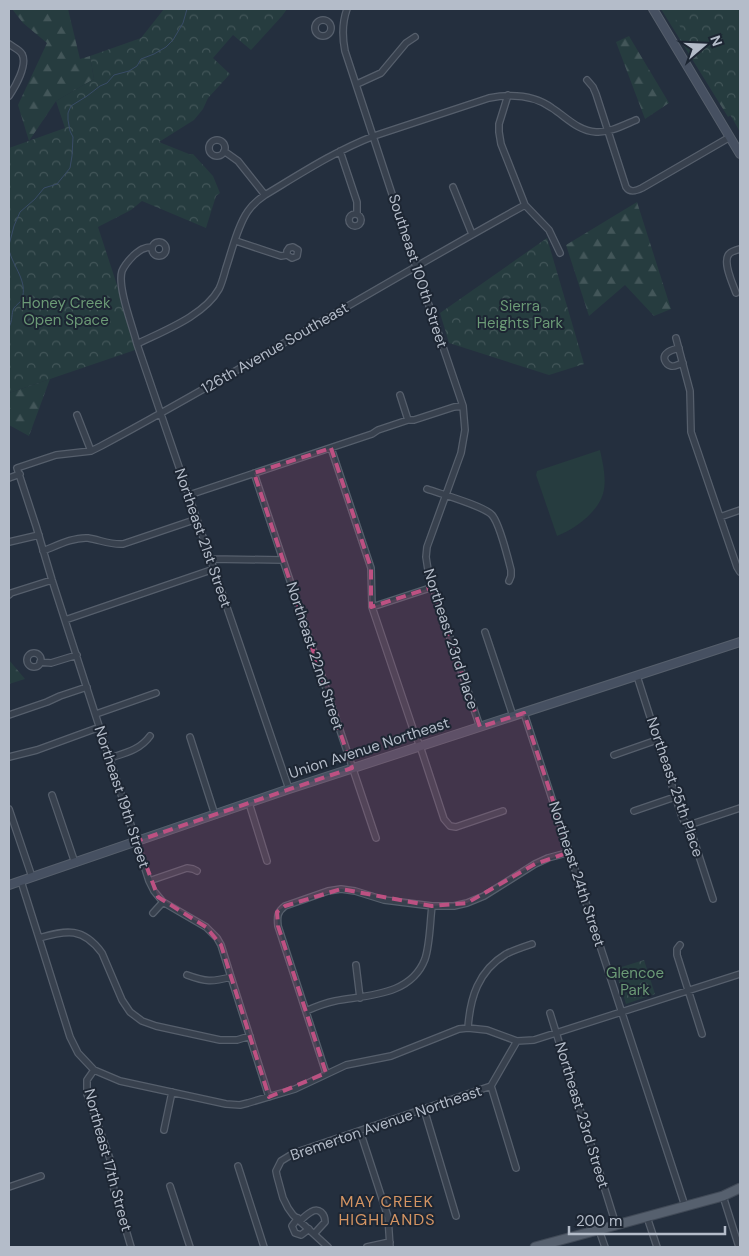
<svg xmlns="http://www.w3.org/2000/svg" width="749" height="1256" viewBox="0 0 749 1256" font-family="'DM Sans',sans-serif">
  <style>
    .forest { fill: url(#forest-firs) }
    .park { fill: url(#park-crowns) }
    .pitch { fill: #263c3f }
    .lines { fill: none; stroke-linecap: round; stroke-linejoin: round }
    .stream { stroke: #394c67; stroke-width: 1 }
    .street-casing { stroke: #565f6c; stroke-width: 8 }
    .secondary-casing { stroke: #565f6c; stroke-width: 10 }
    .primary-casing { stroke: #414a57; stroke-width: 11 }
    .street { stroke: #38414e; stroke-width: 5.5 }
    .secondary { stroke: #465061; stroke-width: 8 }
    .primary { stroke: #56606e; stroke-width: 9 }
    .marked { fill: #bd5182; fill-opacity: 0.2; stroke: #bd5182; stroke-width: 4; stroke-dasharray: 10 6; stroke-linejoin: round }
    .labels { text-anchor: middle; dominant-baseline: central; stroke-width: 4; stroke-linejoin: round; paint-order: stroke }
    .street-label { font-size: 15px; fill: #b4bcc9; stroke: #1d2633 }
    .park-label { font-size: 15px; fill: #6b9a76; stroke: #1d2633 }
    .neighbourhood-label { font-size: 16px; letter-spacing: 1px; fill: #d59563; stroke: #1d2633 }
  </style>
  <defs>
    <pattern id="forest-firs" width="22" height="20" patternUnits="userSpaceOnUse" patternTransform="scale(1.25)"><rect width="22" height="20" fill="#263c3f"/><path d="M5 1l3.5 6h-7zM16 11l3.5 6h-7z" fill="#435659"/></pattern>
    <pattern id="park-crowns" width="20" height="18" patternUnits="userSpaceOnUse" patternTransform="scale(1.25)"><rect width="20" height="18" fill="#263c3f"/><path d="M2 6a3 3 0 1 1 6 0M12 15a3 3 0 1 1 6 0" fill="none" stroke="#435659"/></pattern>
  </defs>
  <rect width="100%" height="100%" fill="#242f3e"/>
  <path class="forest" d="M12,9H68L80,59L90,56L94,79L56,101L29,141L18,105L47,43L23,23Z
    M661,9H740L739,109L728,117Z
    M629,36L669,103L645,119L616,42Z
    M637,202L671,309L654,316L625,285L589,316L566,245Z
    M50,379L29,436L9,425V393Z
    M9,660L25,679L9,684Z"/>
  <path class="park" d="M164,9H287L282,16L251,50L233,35L213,58L230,74L208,98L203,109L194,120L159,142L189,154H193L213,176L220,193L216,196L206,228L142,201L131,210L98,227L138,349L9,393V148L65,128L56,101L94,79L90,56L141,38Z
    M670,9H740V132Z
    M547,238L584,364L549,375L449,343L440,313Z
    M644,960L655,994L626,1004L615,969Z"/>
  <path class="pitch" d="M600,450C603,464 607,479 603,494C597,513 575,529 557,536L536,475L537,471Z"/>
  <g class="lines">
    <path class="stream" d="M9,245L14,226L20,212L35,199L44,188L57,184L70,168L72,156L73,137L70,131L68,120V113L71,106L87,96L100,86L107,83L114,75L129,71L137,66L141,59L154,54L166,47L173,40L183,23L187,9
      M9,250C13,267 28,281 22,299C20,303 16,305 14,308C11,313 13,321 9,327"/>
    <g class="street-casing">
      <path id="street" d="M347,9C342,23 342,36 345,51L416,267L463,406L465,430L461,453L427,547L426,557L428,570L433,587L480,727
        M315 28a8 8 0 1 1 16 0a8 8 0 1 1-16 0Z
        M9,44C13,47 20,50 22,54C28,65 15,87 9,96
        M587,80L593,87L596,94L626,187C630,193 636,191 642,188L730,137
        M357,84L381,73L406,43L415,37
        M508,95L499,124V132L501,144L525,205L549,230L560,253
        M209 148a8 8 0 1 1 16 0a8 8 0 1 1-16 0Z
        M224,151L238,161L265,195
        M340,151L357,202V214
        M453,187L472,234
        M349 220a6 6 0 1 1 12 0a6 6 0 1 1-12 0Z
        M236,241L281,256L287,255L292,258L297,256L298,250L293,247L289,248L287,251V255
        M152 249a7 7 0 1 1 14 0a7 7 0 1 1-14 0Z
        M152,247C144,247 140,250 134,255C129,260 125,264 122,271C117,287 133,327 137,344L289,789
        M736,293C733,284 722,262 729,254C732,251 736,250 740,249
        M676,338L690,391L691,432L737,567L740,572
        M137,344C163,331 204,316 219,289C222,283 224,275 226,268C232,250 238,225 248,211C253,204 259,199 265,195C300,174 335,151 374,136L489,98C510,94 534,95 552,108C566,117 578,131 596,132C609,133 624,125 636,120
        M679,348C675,349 670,350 667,353C662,357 665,364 671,366C674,367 679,364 683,363
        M400,395L408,420
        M77,415L91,451
        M331,448L371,568L372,607L414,732L420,746L444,819L450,826L456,827L503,811
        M254,473L376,838
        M9,478L20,474
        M427,489C441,494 484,506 492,515C499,523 508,558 511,570V576L509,581
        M189,495L372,434L378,430L408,420H414L454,407L463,406
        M720,517L740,510
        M9,542L39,535
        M43,551C56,546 73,537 88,538C100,540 111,545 123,544L197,519
        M210,559L283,560
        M9,595L11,593L52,580
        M372,607L433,587
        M65,620L214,569
        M485,632L513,716
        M27 660a7 7 0 1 1 14 0a7 7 0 1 1-14 0Z
        M40,662L51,663L77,655
        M637,676L682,817L684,821L689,825L713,899
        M524,713L685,1206
        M96,714L156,693
        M9,715L47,702L60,696L87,687
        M190,737L215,815
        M614,755L657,740
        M9,757L37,750L100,727
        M110,758C125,753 140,750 150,736
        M52,795L75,863
        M249,803L267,861
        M9,809L32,877
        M634,811L675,797
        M689,825L740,808
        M21,881L70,1037L78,1053L94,1070L87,1080V1094L110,1159L113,1186L131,1247
        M149,881L187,868L193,869L197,871
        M153,913L163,902
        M39,938C67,930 83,927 102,953L122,1000L130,1012L142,1021L156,1026L220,1040H237L250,1036
        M680,945L677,949V955L702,1034
        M356,965L360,998
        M187,975C206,982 212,982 231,977
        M306,1011C315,1007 325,1003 335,1001C367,995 411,996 425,959C430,944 430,922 432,906
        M550,1013L616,1225
        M468,1028C470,998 478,971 506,954C514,950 523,947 532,944
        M94,1070L120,1081L226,1104L240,1105L248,1103L295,1089L346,1065L391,1056L459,1029L468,1028L487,1030L517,1041L534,1040L740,974
        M326,1073L278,926C277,917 277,912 285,906L328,891L341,889L355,891L384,900L432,906H454L467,903L484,896L535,864L548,858L570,852
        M491,1086L516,1168
        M491,1086L517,1041
        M269,1097L231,977L221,945L217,938L206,927L163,902L154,891L149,881L52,580L36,526L17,468L56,455L91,451L101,446C244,369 382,284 525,205
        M424,1109L456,1216
        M164,1130L172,1092
        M360,1131L388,1217L390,1247
        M238,1166L264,1247
        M170,1186L190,1247
        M9,1187L41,1176
        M723,1196L739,1247
        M647,1217L657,1247
        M298,1218L292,1226L295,1233L301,1235L309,1229
        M300,1221C303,1218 307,1214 311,1212C319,1207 325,1214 325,1222L314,1234
        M599,1230L605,1247
        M328,1247L293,1215L288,1208L283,1198L277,1176L276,1171L281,1161L294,1153L491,1086
        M367,1247L390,1242"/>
    </g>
    <g class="secondary-casing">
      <path id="secondary" d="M653,9L740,154
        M9,885L289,789L740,642"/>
    </g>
    <g class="primary-casing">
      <path id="primary" d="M535,1247L723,1196L740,1188"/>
    </g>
    <use href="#street" class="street"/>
    <use href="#secondary" class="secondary"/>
    <use href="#primary" class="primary"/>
  </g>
  <path class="marked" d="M331,448L371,568V607L433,587L480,727L524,713L570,852L535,864L467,903L432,906L341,889L285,906L277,912L278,926L326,1073L269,1097L221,945L206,927L158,897L137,841L352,768L254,473Z"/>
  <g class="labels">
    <g class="street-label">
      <text transform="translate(418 271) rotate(72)">Southeast 100th Street</text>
      <text transform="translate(275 348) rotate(-30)">126th Avenue Southeast</text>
      <text transform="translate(203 538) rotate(71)">Northeast 21st Street</text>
      <text transform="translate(451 639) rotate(72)">Northeast 23rd Place</text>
      <text transform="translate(315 656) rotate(72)">Northeast 22nd Street</text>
      <text transform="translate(369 748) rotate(-18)">Union Avenue Northeast</text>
      <text transform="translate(675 787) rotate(71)">Northeast 25th Place</text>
      <text transform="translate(122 797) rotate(72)">Northeast 19th Street</text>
      <text transform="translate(577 874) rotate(72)">Northeast 24th Street</text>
      <text transform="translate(582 1115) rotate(73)">Northeast 23rd Street</text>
      <text transform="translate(386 1123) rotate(-19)">Bremerton Avenue Northeast</text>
      <text transform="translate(108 1160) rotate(75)">Northeast 17th Street</text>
    </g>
    <g class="park-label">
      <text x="66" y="303">Honey Creek<tspan x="66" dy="17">Open Space</tspan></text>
      <text x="520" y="306">Sierra<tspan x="520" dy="17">Heights Park</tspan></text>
      <text x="635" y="973">Glencoe<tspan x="635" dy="17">Park</tspan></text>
    </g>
    <g class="neighbourhood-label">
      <text x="387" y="1201">MAY CREEK<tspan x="387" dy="18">HIGHLANDS</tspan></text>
    </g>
  </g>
  <rect width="749" height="1256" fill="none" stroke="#b4bcc9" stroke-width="20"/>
  <g transform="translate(704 45) rotate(71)" stroke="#1d2633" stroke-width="4" paint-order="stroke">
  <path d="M0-4L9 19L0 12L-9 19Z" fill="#b4bcc9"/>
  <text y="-8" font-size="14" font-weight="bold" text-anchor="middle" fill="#b4bcc9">N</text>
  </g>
  <path d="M569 1226v8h156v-8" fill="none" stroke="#b4bcc9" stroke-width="2.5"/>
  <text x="576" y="1226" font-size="15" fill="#b4bcc9" stroke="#1d2633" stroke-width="4" paint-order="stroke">200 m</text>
</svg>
